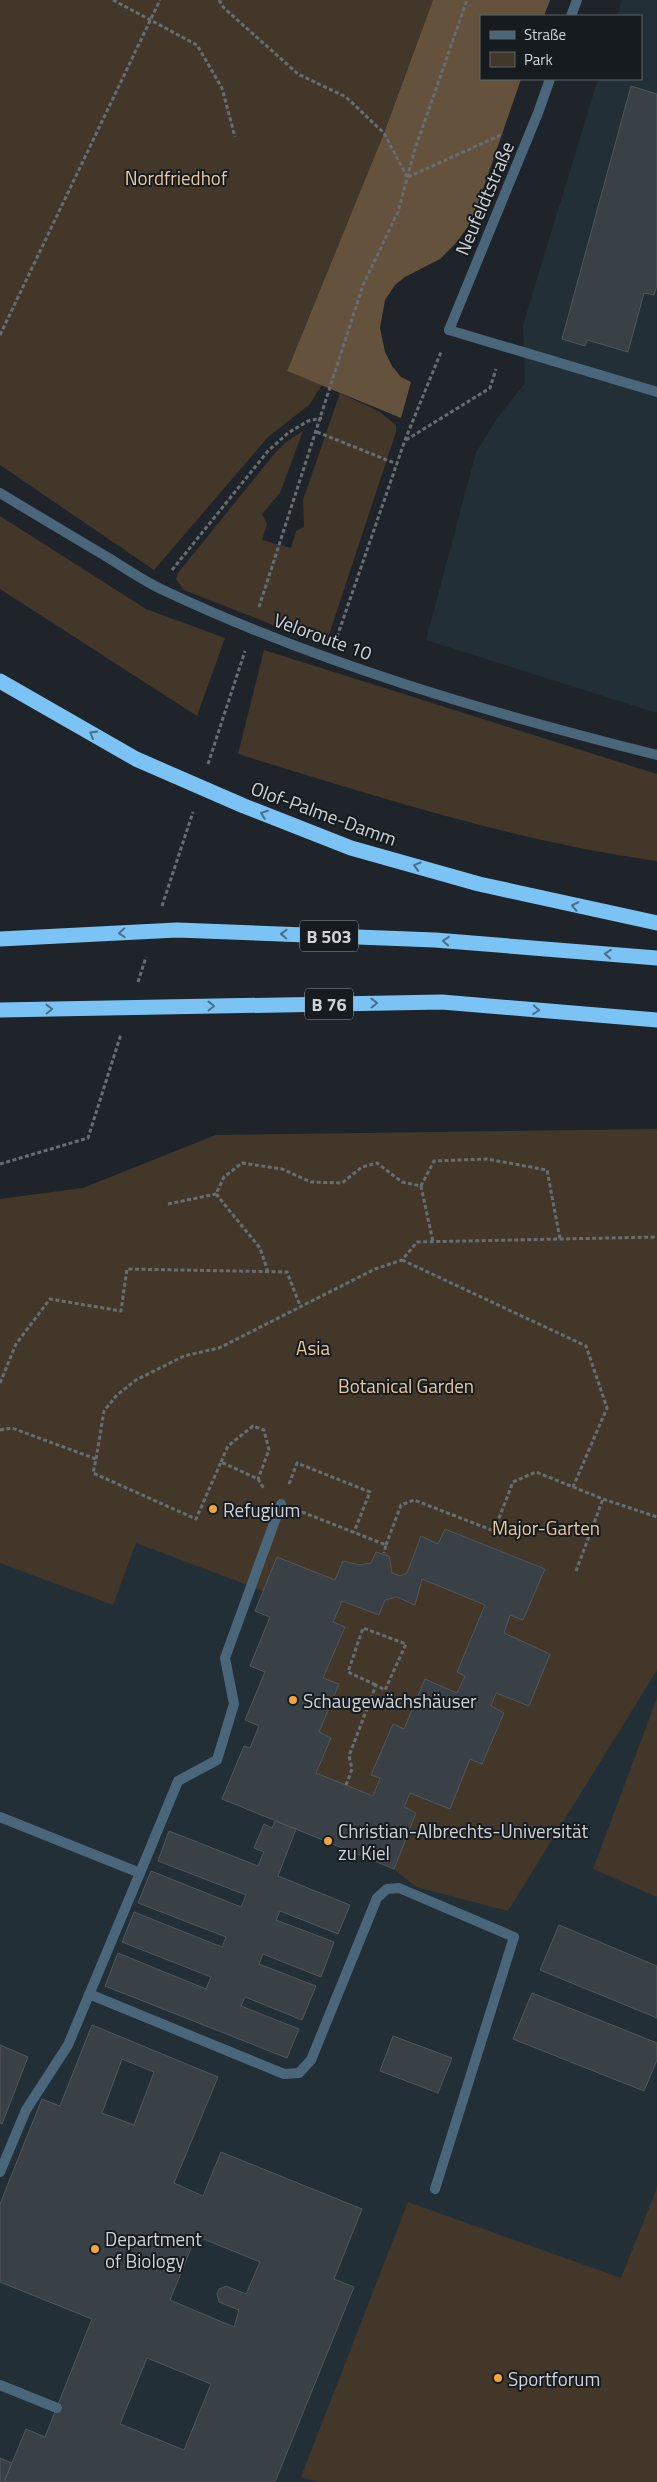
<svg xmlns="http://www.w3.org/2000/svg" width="657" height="2482" viewBox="0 0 657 2482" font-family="'Titillium Web',sans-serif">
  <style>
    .built { fill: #232f37 }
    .green { fill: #433729 }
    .forest { fill: #64523c }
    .building { fill: #3a4146; stroke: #50575c; fill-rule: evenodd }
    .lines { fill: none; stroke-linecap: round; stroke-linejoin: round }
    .path { stroke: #686d72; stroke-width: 3; stroke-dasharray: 4 2.5; stroke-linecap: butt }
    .lane { stroke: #4a667a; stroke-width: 10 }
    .street { stroke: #4a667a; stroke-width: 10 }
    .highway { stroke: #7bc3f4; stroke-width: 15 }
    .oneway { stroke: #486f8a }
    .poi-dot { fill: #efa73d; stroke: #151b1f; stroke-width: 2 }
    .labels { text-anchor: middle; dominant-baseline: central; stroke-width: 4; stroke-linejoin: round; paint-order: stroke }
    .shield { fill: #151b1f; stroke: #979c9f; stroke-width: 1 }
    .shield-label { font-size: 18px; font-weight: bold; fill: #cfd3d6 }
    .park-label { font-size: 19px; fill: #ecc89c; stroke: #151b1f }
    .street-label { font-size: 19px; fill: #cfd3d6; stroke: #151b1f }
    .poi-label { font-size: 19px; fill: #cfd3d6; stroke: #151b1f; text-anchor: start }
  </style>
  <rect width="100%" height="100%" fill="#1e2429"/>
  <path class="built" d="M622,0H657V713L426,640L476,452L499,416L525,383L523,325L598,79H641V16H617Z
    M657,1129V2482H0V1199L83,1188L216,1135Z"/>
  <path class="green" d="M0,0H433L384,133L287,371L322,385L309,405L268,437L154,570L0,465Z
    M340,393L380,412L396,425V432L327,641L319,643L184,590L176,579L178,573L275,453L286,442L303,431L280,493L262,514L267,524L262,540L291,548L296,531L304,527L303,500Z
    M0,516L146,609L225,638L197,716L0,589Z
    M264,650L657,774V861C514,841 375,796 238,754Z
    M657,1129V1670L508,1911L416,1887L394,1869L222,1799L244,1746L250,1748L259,1726L245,1720L264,1672L250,1666L269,1618L255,1611L263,1591L136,1543L113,1605L0,1563V1199L83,1188L216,1135Z
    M657,1698V1897L593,1869Z
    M657,2188V2482H321L301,2477L408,2202L621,2278Z"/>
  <path class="forest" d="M433,0H550L544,16H481V79H521L472,221L456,243L440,259L405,277L395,285L385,300L380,328L385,352L392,366L401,377L411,382L401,418L287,371L384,133Z"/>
  <path class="building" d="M631,86L657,94V285L654,295L644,293L628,352L587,340L585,346L562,339Z
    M445,1529L545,1569L523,1620L510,1615L504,1633L550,1654L529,1706L496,1693L491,1706L504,1713L482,1764L470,1759L450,1809L410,1793L404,1807L416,1813L394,1869L222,1799L244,1746L250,1748L259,1726L245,1720L265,1672L250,1666L270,1617L255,1611L277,1557L335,1580L343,1561L360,1565L371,1563L376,1552L389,1556L392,1573L400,1576L407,1573L421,1536L438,1544ZM422,1579L485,1605L457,1672L465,1676L457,1693L425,1679L404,1729L393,1724L371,1775L380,1778L373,1796L316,1773L331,1738L319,1732L339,1684L323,1678L345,1627L333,1622L342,1601L379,1615L385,1600L397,1597L415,1605Z
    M275,1821L296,1829L278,1876L350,1905L338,1934L280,1911L276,1920L334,1942L321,1977L263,1954L259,1964L316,1986L302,2020L245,1997L241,2006L299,2029L287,2058L105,1986L118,1953L206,1989L211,1977L122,1942L134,1912L222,1947L226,1937L138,1903L151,1871L241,1907L246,1895L158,1861L169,1831L258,1866L264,1852L254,1848L264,1824L272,1828Z
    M559,1925L657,1966V2018L540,1970Z
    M532,1993L657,2043V2060L644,2091L513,2039Z
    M92,2025L218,2077L174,2183L203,2196L221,2152L362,2209L334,2279L354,2287L275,2482H4L26,2429L45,2437L92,2319L0,2282V2204L42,2099L60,2106ZM122,2059L154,2072L134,2125L102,2113ZM196,2236L260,2262L246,2294L226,2286L219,2289L217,2294L219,2302L239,2310L234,2327L170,2300ZM147,2358L211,2384L184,2450L120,2424Z
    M393,2036L452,2058L438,2093L380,2071Z
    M0,2045L28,2057L2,2124L0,2123Z
    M0,2458L12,2463L4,2482H0Z"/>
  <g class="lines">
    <path class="path" d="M113,0L197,45L222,88L235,137
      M219,0L224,8L298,74L346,97L384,133L407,177
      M408,177L503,134
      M0,335L160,0
      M317,432L397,464
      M406,440L490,388L496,369
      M172,570L268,451L288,433L308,421L322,418
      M259,607L363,285L398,212L415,149L467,0
      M337,637L405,440L441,352
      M208,764L245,651
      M162,906L193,812
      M138,982L146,957
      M0,1164L88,1138L121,1034
      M421,1186L433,1242
      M168,1204L216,1194
      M402,1260L586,1346L607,1408L573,1487
      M268,1272L260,1248L216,1194L224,1177L242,1163L282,1169L311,1182L342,1183L362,1167L377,1163L402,1182L421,1186L434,1161L487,1159L547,1170L560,1239
      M0,1383L16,1344L50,1299L121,1311L127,1269L287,1272L301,1308
      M0,1430L12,1428L96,1459L93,1473L196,1519L221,1462L258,1479L264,1489
      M96,1459L104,1411L117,1395L136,1380L184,1356L219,1348L375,1269L402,1260L417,1242L657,1237
      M221,1462L228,1446L253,1426L264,1430L269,1450L258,1479
      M289,1484L297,1463L370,1492L354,1532
      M302,1512L386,1545L384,1553
      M386,1545L401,1505L414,1500L494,1531L513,1482L536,1472L603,1499L657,1517
      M576,1571L603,1499
      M346,1785L352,1769L349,1756L376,1685L385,1690L406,1644L363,1628L348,1672L376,1685"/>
    <path class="lane" d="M449,330L657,392
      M0,1817L140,1873L178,1781L217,1760L234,1704L225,1658L281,1504
      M89,1994L284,2074L299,2073L311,2060L377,1898L387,1889L399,1888L514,1937L435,2189
      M0,2172L26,2110L68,2045L140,1873
      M0,2385L57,2408"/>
    <path class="street" d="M571,16L577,0
      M449,330L538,113L550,79
      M0,493C36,515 72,536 107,557C125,568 144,581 163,590C320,664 489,713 657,755"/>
    <path class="highway" d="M0,681L136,759L244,806L351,848L479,884L657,923
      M0,939L177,930L435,940L657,958
      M0,1010L442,1002L657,1020"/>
  </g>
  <defs><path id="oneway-chevron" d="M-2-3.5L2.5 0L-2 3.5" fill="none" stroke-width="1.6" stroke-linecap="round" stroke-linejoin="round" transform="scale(1.25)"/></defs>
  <g class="oneway">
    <use href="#oneway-chevron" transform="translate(93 734) rotate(-150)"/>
    <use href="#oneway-chevron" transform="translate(264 814) rotate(-159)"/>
    <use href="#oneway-chevron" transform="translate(417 866) rotate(-164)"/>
    <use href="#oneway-chevron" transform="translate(575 906) rotate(-168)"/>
    <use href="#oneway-chevron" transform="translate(122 933) rotate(177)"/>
    <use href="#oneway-chevron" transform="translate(284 934) rotate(-178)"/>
    <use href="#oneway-chevron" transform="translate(446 941) rotate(-175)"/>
    <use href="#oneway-chevron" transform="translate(608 954) rotate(-175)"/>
    <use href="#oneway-chevron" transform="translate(374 1003) rotate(-1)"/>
    <use href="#oneway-chevron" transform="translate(211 1006) rotate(-1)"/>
    <use href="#oneway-chevron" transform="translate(49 1009) rotate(-1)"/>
    <use href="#oneway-chevron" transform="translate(536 1010) rotate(5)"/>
  </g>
  <g class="poi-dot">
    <circle cx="213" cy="1509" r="5"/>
    <circle cx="293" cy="1700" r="5"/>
    <circle cx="328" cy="1841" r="5"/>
    <circle cx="95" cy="2249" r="5"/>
    <circle cx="498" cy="2378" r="5"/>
  </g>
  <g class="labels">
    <g class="shield">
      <rect x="300" y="920.5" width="58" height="31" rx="4"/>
      <rect x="305" y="988.5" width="48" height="31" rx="4"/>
    </g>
    <g class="shield-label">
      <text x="329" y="936">B 503</text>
      <text x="329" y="1004">B 76</text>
    </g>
    <g class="park-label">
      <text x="176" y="177">Nordfriedhof</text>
      <text x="313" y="1347">Asia</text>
      <text x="406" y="1385">Botanical Garden</text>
      <text x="546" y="1527">Major-Garten</text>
    </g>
    <g class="street-label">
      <text transform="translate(484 198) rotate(-67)">Neufeldtstraße</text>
      <text transform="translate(323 636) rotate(20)">Veloroute 10</text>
      <text transform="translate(324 813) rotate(20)">Olof-Palme-Damm</text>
    </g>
    <g class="poi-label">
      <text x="223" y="1509">Refugium</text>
      <text x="303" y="1700">Schaugewächshäuser</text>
      <text x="338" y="1830">Christian-Albrechts-Universität<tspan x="338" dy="22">zu Kiel</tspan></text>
      <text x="105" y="2238">Department<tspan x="105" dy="22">of Biology</tspan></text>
      <text x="508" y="2378">Sportforum</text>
    </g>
  </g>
  <rect x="480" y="15" width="162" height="65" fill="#151b1f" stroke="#5f6568"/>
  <rect x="490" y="31" width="25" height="8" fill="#4a667a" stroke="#5f6568"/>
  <text x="524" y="40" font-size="15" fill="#cfd3d6">Straße</text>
  <rect x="490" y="52" width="25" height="15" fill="#433729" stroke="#5f6568"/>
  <text x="524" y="65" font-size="15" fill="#cfd3d6">Park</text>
</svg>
